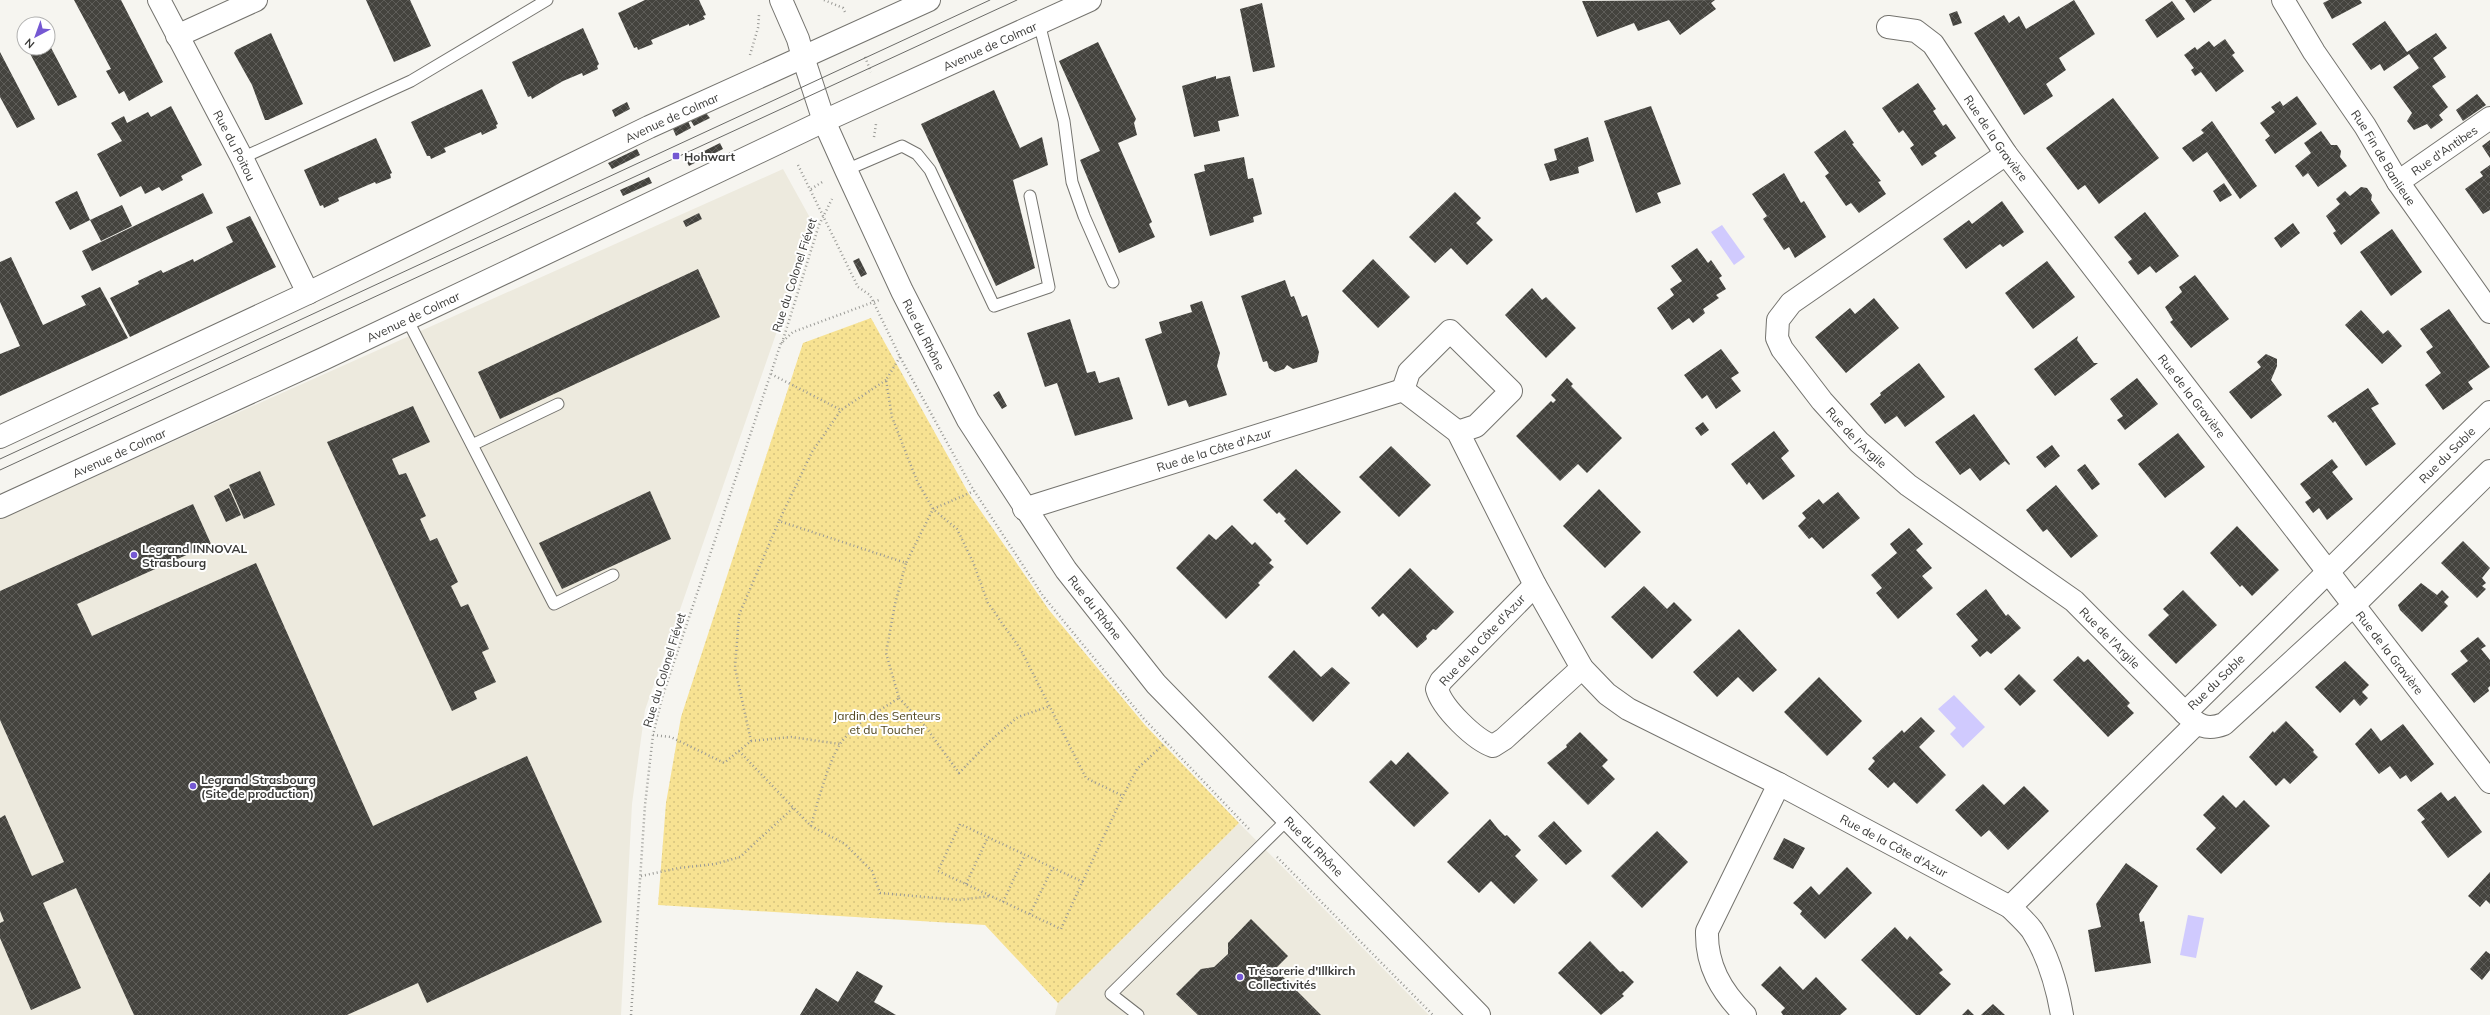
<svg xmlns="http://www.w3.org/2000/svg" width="2490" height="1015" viewBox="0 0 2490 1015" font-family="Mulish,sans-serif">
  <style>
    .built { fill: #edeade }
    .park { fill: url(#park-dots) }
    .water { fill: #d0cafe }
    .building { fill: url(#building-cross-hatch) }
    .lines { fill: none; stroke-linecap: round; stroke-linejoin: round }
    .service-casing { stroke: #74736e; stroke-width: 13 }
    .minor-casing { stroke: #74736e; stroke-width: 24 }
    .tertiary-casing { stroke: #74736e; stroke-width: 24 }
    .secondary-casing { stroke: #74736e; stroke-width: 24 }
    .path { stroke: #999995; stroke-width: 2.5; stroke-dasharray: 1 3; stroke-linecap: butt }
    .service { stroke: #fff; stroke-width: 11 }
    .minor { stroke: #fff; stroke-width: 22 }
    .tertiary { stroke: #fff; stroke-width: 22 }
    .secondary { stroke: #fff; stroke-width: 22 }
    .tram { stroke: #6b6b68; stroke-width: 1 }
    .poi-dot { fill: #7558d3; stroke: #fff; stroke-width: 1.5 }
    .labels { text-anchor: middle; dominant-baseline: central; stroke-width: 4; stroke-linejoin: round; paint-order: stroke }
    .street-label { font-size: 12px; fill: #3b3b39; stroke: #fff }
    .poi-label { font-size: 12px; font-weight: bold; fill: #3b3b39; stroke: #fff; text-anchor: start }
    .park-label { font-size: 12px; fill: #534921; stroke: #fff }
  </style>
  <defs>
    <pattern id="park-dots" width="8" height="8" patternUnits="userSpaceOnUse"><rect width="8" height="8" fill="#f7e292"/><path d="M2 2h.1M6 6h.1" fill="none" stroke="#d5c37f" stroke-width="1.8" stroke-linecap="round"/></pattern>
    <pattern id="building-cross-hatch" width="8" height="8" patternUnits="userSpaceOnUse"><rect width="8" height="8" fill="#44433e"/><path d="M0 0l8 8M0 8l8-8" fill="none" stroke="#5e5d59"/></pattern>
  </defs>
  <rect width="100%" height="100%" fill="#f6f5f0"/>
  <path class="built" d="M783,169L814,225L645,710L632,804L621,1015H0V519Z
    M1239,823L1429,1015H1055L1058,1003Z"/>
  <path class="park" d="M871,318L969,494L1049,610L1145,725L1239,823L1058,1003L985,925L658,905L666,803L681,717L803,343Z"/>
  <path class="water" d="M1722,225L1745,257L1734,265L1711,232Z
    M1954,695L1985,727L1963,748L1950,734L1956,728L1938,709Z
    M2188,915L2204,918L2196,958L2180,955Z"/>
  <path class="building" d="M74,0H121L163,82L129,101L124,91L119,94L106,71L111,69Z
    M366,0H410L431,46L394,62Z
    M645,0H699L706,15L703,16L705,19L689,26V24L651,40L653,44L638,50L637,47L634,48L618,13Z
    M1715,0L1711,3L1716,9L1680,35L1669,20L1638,31L1634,23L1597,37L1582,1Z
    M2074,0L2095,34L2059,58L2066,70L2046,84L2053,96L2024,115L1974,33L2004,15L2009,23L2019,16L2026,29Z
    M2185,0H2212L2194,13Z
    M2329,0H2360L2362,3L2332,19L2323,3Z
    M2172,1L2185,19L2157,38L2145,20Z
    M1262,3L1275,67L1253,72L1240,9Z
    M1957,11L1962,23L1953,26L1949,14Z
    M2385,21L2407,52L2436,33L2447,48L2433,58L2446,77L2432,86L2448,107L2439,115L2443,120L2431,129L2427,124L2414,130L2407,121L2412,113L2393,87L2419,68L2409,54L2384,71L2380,64L2371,70L2352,44Z
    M583,28L599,64L597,66L598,69L583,76L582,73L563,81L532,99L531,96L528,97L512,62Z
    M24,32V42L20,35Z
    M271,33L303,104L268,120H265L252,85L234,53L236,50Z
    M2225,39L2235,53L2232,55L2244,71L2216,92L2201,72L2195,76L2191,70L2194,68L2184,55L2195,47L2197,50L2209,41L2214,47Z
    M48,42L77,97L58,106L27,48H48Z
    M1098,42L1136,119L1134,123L1137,135L1118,143L1152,222L1149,224L1155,237L1119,253L1080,160L1100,151L1059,61Z
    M0,52L35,119L17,128L0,97Z
    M1216,76V79L1230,76L1239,116L1218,121L1220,131L1194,137L1182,86Z
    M1918,83L1936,109L1933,111L1943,126L1946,124L1956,138L1934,153L1937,156L1922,166L1910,148L1914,145L1903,130L1899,133L1882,108Z
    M482,89L498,124L496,125L497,128L482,135L481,132L444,148L446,152L431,159L430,156H427L411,122Z
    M994,90L1020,148L1042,137L1048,165L1013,180L1035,268L996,286L921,124Z
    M2477,94L2486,105L2463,121L2456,110Z
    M2297,96L2317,124L2275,154L2265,140L2270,136L2260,123L2275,112L2271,107L2280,101L2283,106Z
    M2113,98L2159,158L2099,204L2085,185L2078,190L2046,148Z
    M627,102L630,109L615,117L612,110Z
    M171,106L202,165L181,176L183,180L162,191L159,187L145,194L141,186L120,197L97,154L122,141L111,123L124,116L127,123L148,112L151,117Z
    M1651,106L1681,184L1657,193L1661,203L1636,213L1604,121Z
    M706,113L710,118L694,126L691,121Z
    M688,121L691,128L676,136L673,129Z
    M2212,121L2257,186L2240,199L2207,152L2193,162L2182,148L2204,133L2201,130Z
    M1845,130L1854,143L1852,144L1881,181L1878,182L1886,194L1859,213L1851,203L1846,206L1825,176L1829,173L1814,152Z
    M2321,131L2331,145H2337L2341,151L2340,157L2347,166L2318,187L2308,173L2303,177L2295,166L2311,153L2304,143Z
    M1588,137L1594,161L1578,167L1579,173L1550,181L1544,164L1557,160L1554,149Z
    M376,138L392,173L390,174L391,178L376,184L375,182L338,198L339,201L324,208L323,205L320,206L304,170Z
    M2490,140V158L2482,146Z
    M720,143L723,149L707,157L704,151Z
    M637,149L640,155L612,169L608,163Z
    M701,152L704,158L689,166L686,160Z
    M1244,157L1248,179L1253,178L1262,214L1253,217L1254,222L1210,236L1194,174L1205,171L1204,165Z
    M2490,165V210L2483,214L2465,189L2483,176L2480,172Z
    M1784,173L1801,203L1804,201L1826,237L1795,258L1789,247L1784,250L1763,219L1767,216L1752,194Z
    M649,177L652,183L623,196L620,190Z
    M2224,183L2232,195L2220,202L2213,191Z
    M2361,187L2367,188L2372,195L2371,200L2380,213L2341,245L2333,233L2336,231L2326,216L2340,204L2336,199L2345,191L2350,196Z
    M77,191L90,220L70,230L55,202Z
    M1455,192L1481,218L1476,223L1493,240L1467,265L1451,248L1435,263L1409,237Z
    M203,193L213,213L92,271L82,251Z
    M2002,201L2024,232L2003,247L2000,244L1966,269L1943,239L1969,220L1972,224Z
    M122,205L132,226L101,241L90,220Z
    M2145,212L2179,256L2156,273L2150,266L2138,275L2128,262L2132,259L2114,237Z
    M699,213L702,219L686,227L683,221Z
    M250,216L276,267L130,337L110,298L139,284L138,281L161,270L163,273L193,259L194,262L233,242L226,227Z
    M2293,223L2300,233L2281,248L2274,238Z
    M2392,229L2422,272L2391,296L2360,252Z
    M1697,248L1708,263L1711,260L1722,276L1719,278L1726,289L1716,295L1719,298L1703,309L1705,313L1693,323L1689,318L1672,330L1657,308L1674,295L1670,289L1682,281L1671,266Z
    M11,257L43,325L86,305L81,296L100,287L128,338L0,396V354L20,346L0,302V262Z
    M859,258L867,274L861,277L853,261Z
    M1373,259L1410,297L1378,328L1342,291Z
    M2047,261L2075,297L2033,329L2005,293Z
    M698,269L720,317L500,419L478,372Z
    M2195,275L2229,319L2191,348L2170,322L2173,320L2165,307L2182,292L2179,287Z
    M1285,280L1291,297L1294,296L1302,317L1307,315L1319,352L1317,362L1293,369L1287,365L1284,369L1275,372L1269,368L1267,361L1263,362L1241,296Z
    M1532,288L1542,300L1546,297L1576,328L1546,358L1505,315Z
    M1874,298L1899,328L1846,373L1815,337L1850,308L1855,314Z
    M1202,301L1220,353L1217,366L1227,395L1189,407L1186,400L1168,406L1145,339L1162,333L1159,322L1192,312L1190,305Z
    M2449,309L2490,367L2468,382L2473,389L2443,410L2425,385L2441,373L2426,352L2433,347L2420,329Z
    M2361,310L2383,334L2388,330L2402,346L2382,364L2345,325Z
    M1070,319L1087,373L1095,371L1099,383L1119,377L1133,419L1075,436L1057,383L1045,387L1027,333Z
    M2078,336L2077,340L2094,363H2098L2055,396L2034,369Z
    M1721,349L1739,373L1731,378L1741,391L1716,409L1707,395L1702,399L1684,375Z
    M2266,354L2277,359V366L2271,380L2282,395L2251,419L2229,392L2261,367L2257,362Z
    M1919,363L1945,397L1905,427L1897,416L1885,424L1870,404L1881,395L1880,393Z
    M1567,378L1573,384L1571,386L1622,438L1587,473L1578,464L1560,481L1516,436L1551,401L1553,403L1556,400L1551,395Z
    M2137,378L2158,404L2125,430L2117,420L2123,416L2110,399Z
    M2368,388L2379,404L2371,408L2396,444L2366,466L2335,421L2333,423L2327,416Z
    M999,391L1007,406L1002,409L993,395Z
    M413,406L430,442L392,459L399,475L406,473L426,516L420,519L430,541L437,538L458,582L451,586L461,607L468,604L489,649L482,652L496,682L474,692L477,699L452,711L327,442Z
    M1974,414L2010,464L2009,465L2005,461L1980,481L1970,468L1960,475L1935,442Z
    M1703,422L1709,430L1701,436L1695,428Z
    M1774,431L1789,451L1781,458L1795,476L1763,500L1749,482L1747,485L1731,464Z
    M2178,433L2205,467L2165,498L2138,464Z
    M2052,445L2060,456L2045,468L2036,457Z
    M1391,446L1431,485L1399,517L1359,477Z
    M2332,459L2338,467L2332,472L2353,499L2327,520L2319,508L2313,513L2305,502L2311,498L2300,484Z
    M2085,464L2100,484L2092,490L2077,470Z
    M1296,469L1341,512L1307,545L1284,521L1286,519L1279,512L1277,514L1263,500Z
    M260,471L275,505L244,519L229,485Z
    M2056,485L2098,536L2071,558L2047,529L2043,532L2026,510Z
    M229,488L241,515L226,522L214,496Z
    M1599,489L1641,532L1605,568L1563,526Z
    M650,491L671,539L562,589L539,543Z
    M1838,492L1860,518L1823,549L1812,537L1809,539L1798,526L1806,518L1802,513L1819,499L1823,504Z
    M193,504L211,544L77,604L92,636L256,563L373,826L527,756L602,922L427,1003L418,983L347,1015H134L76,888L43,903L81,988L31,1010L0,938V923L4,921L0,911V818L5,815L32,876L64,862L0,720V591Z
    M1232,525L1252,545L1255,542L1272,560L1269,563L1274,567L1258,583L1260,585L1226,619L1176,568L1209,534L1216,540Z
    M2237,526L2279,570L2252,596L2242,585L2240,587L2210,553Z
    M1909,528L1923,544L1916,550L1932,568L1922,576L1933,588L1898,619L1876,593L1882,588L1871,575L1897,553L1890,544Z
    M2463,541L2490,568L2482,578L2486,583L2482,586L2486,589L2477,598L2441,563Z
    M1410,568L1454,612L1436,630L1433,629L1426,636L1427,639L1417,648L1383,613L1379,617L1371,608Z
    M2421,583L2437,595L2442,590L2449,597L2444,602L2448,606L2422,632L2400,610L2398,605Z
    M1644,586L1667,609L1674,602L1692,620L1652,659L1611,617Z
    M1986,589L2006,616L2008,614L2021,628L1991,654L1987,651L1980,657L1971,646L1978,640L1956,614Z
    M2183,590L2217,625L2176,664L2148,635L2169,615L2163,609Z
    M1739,629L1777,670L1753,692L1738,677L1717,697L1693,672Z
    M2478,637L2486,646L2481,649L2490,660V686L2488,688L2489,691L2474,703L2451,674L2468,661L2460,651Z
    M1294,650L1321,677L1332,667L1350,683L1313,722L1268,677Z
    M2078,656L2084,662L2088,659L2130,703L2127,706L2134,713L2108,737L2053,680Z
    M2345,661L2369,685L2362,692L2368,698L2360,706L2354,699L2340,713L2315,687Z
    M2019,674L2036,691L2020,706L2004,689Z
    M1819,677L1862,721L1827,756L1784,712Z
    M1921,717L1935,731L1919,747L1946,775L1917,804L1894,782L1888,788L1868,769L1875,761L1872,758L1902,730L1904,733Z
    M2286,721L2314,750L2313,752L2318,757L2290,784L2284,778L2276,786L2249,757L2273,731L2274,733Z
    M2403,724L2434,764L2411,782L2406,775L2400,779L2390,766L2379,774L2355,744L2371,728L2381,741Z
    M1580,732L1608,760L1602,766L1615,779L1588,805L1547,763L1567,747L1566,745Z
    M1408,752L1449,793L1414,827L1369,782L1391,760L1396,765Z
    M1983,784L2004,805L2024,786L2049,811L2008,850L1989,830L1981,837L1955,810Z
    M2441,792L2448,801L2455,796L2482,832L2448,858L2421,822L2425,819L2417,810Z
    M2223,795L2236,808L2244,800L2270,826L2221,874L2196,849L2216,828L2203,815Z
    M1490,819L1498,829L1505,836L1507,835L1521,850L1515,856L1538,880L1514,904L1491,881L1479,893L1447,862Z
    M1554,821L1582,851L1566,865L1538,836Z
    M1657,831L1688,862L1642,908L1611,876Z
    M1784,838L1805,848L1793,869L1773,859Z
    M2126,863L2158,886L2139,914L2140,922L2144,921L2151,963L2095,972L2088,930L2101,927L2096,904Z
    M1847,867L1872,893L1825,939L1800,914L1802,911L1793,903L1811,886L1819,895Z
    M2490,872V904L2486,900L2480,907L2468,896Z
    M1251,919L1288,956L1275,969L1321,1015H1198L1176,994L1201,969L1214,967L1228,954V943Z
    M1895,927L1907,940L1910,936L1943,970L1939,973L1951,984L1920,1015H1916L1861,960Z
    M1590,941L1620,972L1623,971L1634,982L1622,994L1624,996L1601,1015L1558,973Z
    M2486,951L2490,954V970L2482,980L2470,969Z
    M1780,966L1803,990L1816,977L1847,1009L1840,1015H1783L1781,1012L1785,1008L1761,985Z
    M857,971L883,986L874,1002L896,1015H800L816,988L838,1002Z
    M1993,1004L2005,1015H1981Z
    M1968,1009L1974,1015H1962Z"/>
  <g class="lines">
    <g class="service-casing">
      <path id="service" d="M1039,23L1064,121L1072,182L1084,216L1113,282
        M242,158L411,81L547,0
        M846,170L902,146L917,154L930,170L994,306L1049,287L1030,196
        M407,319L554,604L613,575
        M472,445L558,404
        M1138,1015L1111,994L1288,819"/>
    </g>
    <g class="minor-casing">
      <g id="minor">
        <path id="s1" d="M159,0L242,158L308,293"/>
        <path id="s2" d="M2283,0L2314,52L2365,126L2398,182L2490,312"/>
        <path id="s3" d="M1888,27L1916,31L1933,44L2006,154L2490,782"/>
        <path d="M177,36L256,0"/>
        <path id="s4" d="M2006,154L1791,303L1778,320L1777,338L1782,349L1822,401L1859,442L1908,485L2074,601L2185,713"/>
        <path id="s5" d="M2398,182L2490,118"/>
        <path d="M1403,390L1409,372L1450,331L1511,391L1476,426L1458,432"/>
        <path d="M2490,412L2185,713C2197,725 2206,731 2224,724L2354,605L2490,471"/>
        <path id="s6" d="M1024,509L1403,390L1458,432L1535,585L1582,668L1607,694L1628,709L1779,784L2010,907C2017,914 2026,922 2032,930C2048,955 2057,986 2062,1015"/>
        <path d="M1535,585L1441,681L1437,689C1442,708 1475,740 1493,746L1504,739L1582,668"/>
        <path d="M2010,907L2196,724"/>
        <path d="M1745,1015C1721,991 1706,965 1707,931L1779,784"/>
      </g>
    </g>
    <g class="tertiary-casing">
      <path id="tertiary" d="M781,0L798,39L803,57"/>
    </g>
    <g class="secondary-casing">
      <g id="secondary">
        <path id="s7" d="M803,57L824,121L846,170L902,291L968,420L1066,570L1156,684L1479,1015"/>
        <path id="s8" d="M0,437L308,293L649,127L929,0"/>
        <path id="s9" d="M0,507L323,359L824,121L1090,0"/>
      </g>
    </g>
    <path class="path" d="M824,0L843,8L845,12
      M750,55L758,28L759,15
      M865,57L871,72
      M874,137L876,124
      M798,165L858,287L870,295L900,357L971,486L1043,596L1144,719L1249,829
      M811,189L824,181
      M782,343L819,225L832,199
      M900,357L886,380L892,417L917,481L933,509L957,529L973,562L988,603L1021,650L1086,778L1123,796L1137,769L1166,742
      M771,374L841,410
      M886,380L841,410L812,452L779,521L906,563L933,509L974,491
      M899,698L925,726L959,773L991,740L1018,717L1050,706
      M653,735L671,737L724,763L751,741L791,737L840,744
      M751,741L735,668L739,615L779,521
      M739,751L811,826L845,844L872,871L880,893L959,900L991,896
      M811,826C817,804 828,763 840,744C854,724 879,711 899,698L886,653L895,604L906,563
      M1277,857L1433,1015
      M641,876L679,868L715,864L740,857L793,808
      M1083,882L960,824L938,871L1061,929C1081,884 1102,840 1123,796
      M966,884L988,837
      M1003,902L1025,855
      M1030,914L1053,867
      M631,1015L645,805L653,735L662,698L781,343L793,332L879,300"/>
    <use href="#service" class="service"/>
    <use href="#minor" class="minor"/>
    <use href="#tertiary" class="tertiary"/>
    <use href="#secondary" class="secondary"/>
    <path class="tram" d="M0,459L990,0
      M0,470L1017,0"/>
  </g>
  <g class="poi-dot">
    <rect x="672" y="152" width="8" height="8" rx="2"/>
    <circle cx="134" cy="555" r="4"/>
    <circle cx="193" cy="786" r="4"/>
    <circle cx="1240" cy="977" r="4"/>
  </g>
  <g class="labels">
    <g class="street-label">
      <text stroke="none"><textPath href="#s9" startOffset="1092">Avenue de Colmar</textPath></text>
      <text stroke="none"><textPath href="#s8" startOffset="744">Avenue de Colmar</textPath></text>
      <text stroke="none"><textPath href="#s3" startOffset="163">Rue de la Gravière</textPath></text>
      <text stroke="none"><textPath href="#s1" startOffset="164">Rue du Poitou</textPath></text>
      <text stroke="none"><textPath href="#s5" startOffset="56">Rue d'Antibes</textPath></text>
      <text stroke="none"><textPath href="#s2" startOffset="187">Rue Fin de Banlieue</textPath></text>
      <text transform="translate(794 275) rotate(-72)">Rue du Colonel Fiévet</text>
      <text stroke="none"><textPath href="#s9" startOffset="455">Avenue de Colmar</textPath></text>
      <text stroke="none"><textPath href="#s7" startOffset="303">Rue du Rhône</textPath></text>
      <text stroke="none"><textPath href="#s3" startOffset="487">Rue de la Gravière</textPath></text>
      <text stroke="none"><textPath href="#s4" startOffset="429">Rue de l'Argile</textPath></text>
      <text stroke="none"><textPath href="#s6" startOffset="199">Rue de la Côte d'Azur</textPath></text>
      <text stroke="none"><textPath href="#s9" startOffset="131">Avenue de Colmar</textPath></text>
      <text transform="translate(2447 455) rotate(-45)">Rue du Sable</text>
      <text stroke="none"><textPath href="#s7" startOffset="626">Rue du Rhône</textPath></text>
      <text stroke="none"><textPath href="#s4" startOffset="753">Rue de l'Argile</textPath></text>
      <text transform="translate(1482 640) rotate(-47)">Rue de la Côte d'Azur</text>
      <text stroke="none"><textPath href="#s3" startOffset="811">Rue de la Gravière</textPath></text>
      <text transform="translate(664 670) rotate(-73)">Rue du Colonel Fiévet</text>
      <text transform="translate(2216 682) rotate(-44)">Rue du Sable</text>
      <text stroke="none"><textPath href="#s6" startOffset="1094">Rue de la Côte d'Azur</textPath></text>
      <text stroke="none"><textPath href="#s7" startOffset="950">Rue du Rhône</textPath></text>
    </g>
    <g class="poi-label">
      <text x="684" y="156">Hohwart</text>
      <text x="142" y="548">Legrand INNOVAL<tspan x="142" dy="14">Strasbourg</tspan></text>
      <text x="201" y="779">Legrand Strasbourg<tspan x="201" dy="14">(Site de production)</tspan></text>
      <text x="1248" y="970">Trésorerie d'Illkirch<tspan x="1248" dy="14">Collectivités</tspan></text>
    </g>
    <g class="park-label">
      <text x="887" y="715">Jardin des Senteurs<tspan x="887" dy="14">et du Toucher</tspan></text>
    </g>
  </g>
  <g transform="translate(36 36) rotate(221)"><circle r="19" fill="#ffffff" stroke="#b1b1b0"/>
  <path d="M0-3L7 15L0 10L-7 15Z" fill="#7558d3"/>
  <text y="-6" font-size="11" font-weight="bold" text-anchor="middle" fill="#3b3b39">N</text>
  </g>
</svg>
